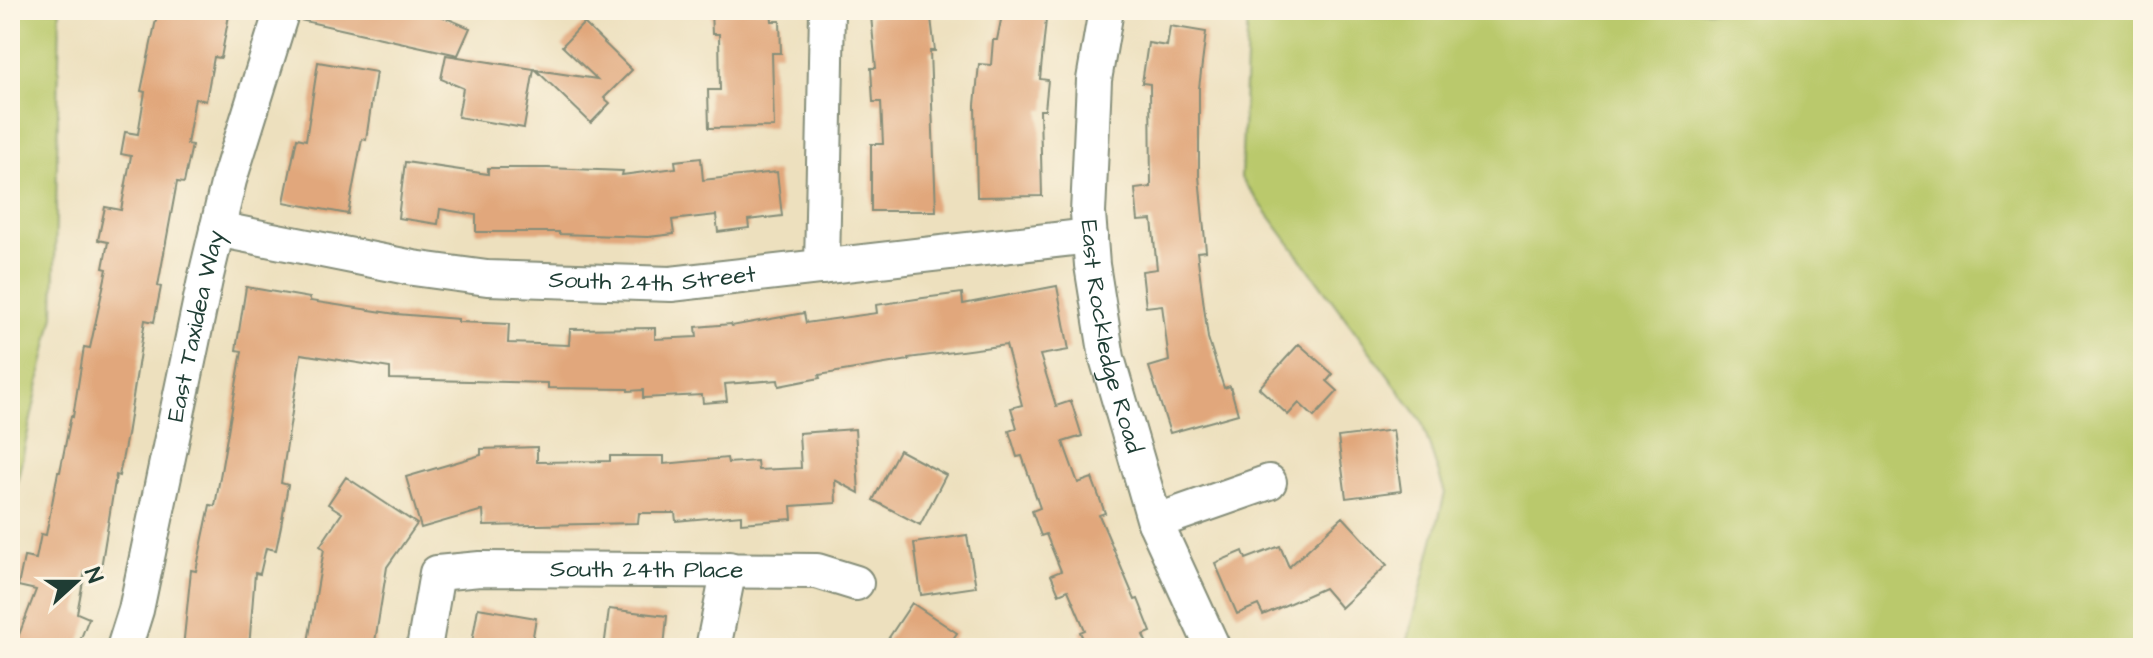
<svg xmlns="http://www.w3.org/2000/svg" width="2153" height="658" viewBox="0 0 2153 658" font-family="'Architects Daughter',sans-serif">
  <style>
    .green { fill: #bac96c; stroke: #6c8350; stroke-width: 2 }
    .building { fill: #e1a77c }
    .lines { fill: none; stroke-linecap: round; stroke-linejoin: round }
    .minor-casing { stroke: #868e79; stroke-width: 38 }
    .minor { stroke: #fff; stroke-width: 34 }
    .labels { text-anchor: middle; dominant-baseline: central; stroke-width: 8; stroke-linejoin: round; paint-order: stroke }
    .street-label { font-size: 24px; fill: #1f3d34; stroke: #fcf5e5 }
  </style>
  <rect width="100%" height="100%" fill="#fcf5e5"/>
  <filter id="ink" filterUnits="userSpaceOnUse"><feTurbulence type="fractalNoise" baseFrequency=".0125" numOctaves="2"/><feDisplacementMap in="SourceGraphic" scale="16" xChannelSelector="R" yChannelSelector="G"/><feConvolveMatrix kernelMatrix="1 2 1 2 8 2 1 2 1" color-interpolation-filters="sRGB"/></filter>
  <filter id="wash" filterUnits="userSpaceOnUse"><feTurbulence type="fractalNoise" baseFrequency=".006" numOctaves="4" result="noise"/><feDisplacementMap in="SourceGraphic" scale="32" xChannelSelector="R" yChannelSelector="G"/><feGaussianBlur stdDeviation="1.8" result="paint"/><feColorMatrix in="noise" values="0 0 0 0 0 0 0 0 0 0 0 0 0 0 0 0 0 1.4 0 .05"/><feComposite in="paint" operator="in"/></filter>
  <g filter="url(#wash)">
    <rect width="100%" height="100%" fill="#ede0be"/>
    <path class="green" d="M10,10H60L54,315L10,513Z
      M1248,10H2143V648H1406L1445,493L1421,420L1241,178Z"/>
    <g id="blocks">
      <path class="building" d="M158,10H230L221,58L214,57L206,101L195,98L187,144L192,145L184,183L177,182L158,286L161,287L154,322L145,320L127,435L119,476L116,475L100,574L85,571L77,613L89,618L77,648H14L36,590L18,586L24,557L36,559L41,534L46,535L58,472H60L71,416L73,417L84,347L90,348L107,269L103,268L108,242L98,240L105,207L121,210L131,156L121,154L125,132L138,134L145,92L141,91Z
        M301,10H427L470,28L458,55L300,20Z
        M711,10H771L772,21H780L781,53H772L774,127L709,128L708,90H720L719,34H712Z
        M892,10H930L935,51H930L936,211H871V144H883L881,102H873L871,68H876L871,16L892,13Z
        M1003,10H1047L1040,79L1048,80L1045,110H1040L1042,196L977,197L975,105L979,64L991,65L993,40H997Z
        M584,23L632,70L604,98L610,103L591,123L536,70L597,79L562,46Z
        M1170,26L1206,32L1199,88V176L1206,251L1197,252L1208,338L1224,388L1230,386L1238,414L1170,433L1149,367L1169,361L1162,305L1146,307L1142,271L1157,269L1152,220L1138,221L1135,189L1151,187L1150,84L1142,83L1148,43L1167,46Z
        M446,55L534,69L524,128L458,117L463,88L441,79Z
        M318,62L376,72L366,140L362,139L348,214L284,202L297,138L306,140Z
        M701,158L703,180L777,172L782,216L748,220L749,228L718,232L716,215L672,220L674,234L648,237L559,234V232H476V215L440,209L438,224L398,218L405,162L488,174V168H547L623,171L622,175L676,168L675,161Z
        M1057,286L1069,350L1040,355L1056,406L1071,401L1082,436L1063,442L1078,483L1092,478L1105,513L1099,515L1135,600L1138,599L1151,632L1143,635L1149,648H1087L1080,632L1085,630L1068,590L1059,594L1051,575L1061,571L1046,534L1041,536L1032,511L1040,508L1022,456L1017,457L1009,431L1017,428L1011,408L1022,405L1006,345L908,358L909,360L819,375L820,378L779,386L778,380L725,384L727,401L703,403L702,395L643,398V390L628,391V389L548,388V383L390,379V368L301,354L281,483L288,485L281,526L276,550L266,548L260,574L255,573L249,648H183L191,570L196,571L210,505L215,506L242,351L236,350L246,287L310,298V301L396,314L458,319V322L509,324L508,343L569,345L570,329L655,328V339L697,337L696,327L731,324L732,326L804,313L806,323L877,313L876,305L923,298L962,293L963,304Z
        M1299,344L1333,374L1327,381L1338,391L1314,417L1299,403L1288,415L1259,388Z
        M855,429L859,493L835,480L836,503L791,506L792,519L741,523V515L676,521L675,513H639L638,523L484,526L483,510L421,528L406,477L481,455V449L537,447V462L610,461V456H664V464L727,458L728,463L757,461L758,470L801,468L799,433Z
        M1393,430L1401,491L1346,498L1338,437Z
        M899,450L946,475L920,525L873,500Z
        M346,477L417,524L387,567L374,648H307L324,549L320,546L342,513L328,504Z
        M1343,517L1387,565L1341,608L1324,588L1263,615L1258,605L1237,614L1215,563L1243,551L1246,559L1280,546L1289,567Z
        M967,535L976,587L921,595L914,543Z
        M912,603L957,633L947,648H882Z
        M478,608L536,618L531,648H471Z
        M609,609L667,616L664,648H604Z"/>
    </g>
  </g>
  <g filter="url(#ink)">
    <use href="#blocks" fill-opacity="0" stroke="#868e79" stroke-width="2"/>
    <g class="lines">
      <g class="minor-casing">
        <g id="minor">
          <path id="s1" d="M1106,10L1094,80L1088,213L1092,265L1107,358L1155,522L1213,648"/>
          <path id="s2" d="M217,229L413,268L487,278L671,284L1090,236"/>
          <path d="M822,267L827,10"/>
          <path d="M1155,522L1269,482"/>
          <path id="s3" d="M124,648L136,610L205,280L229,180L282,10"/>
          <path id="s4" d="M424,648L437,573L480,569L817,571L856,583"/>
          <path d="M713,648L729,569"/>
        </g>
      </g>
      <use href="#minor" class="minor"/>
    </g>
  </g>
  <g class="labels">
    <g class="street-label">
      <text stroke="none"><textPath href="#s2" startOffset="440">South 24th Street</textPath></text>
      <text stroke="none"><textPath href="#s3" startOffset="330">East Taxidea Way</textPath></text>
      <text stroke="none"><textPath href="#s1" startOffset="330">East Rockledge Road</textPath></text>
      <text stroke="none"><textPath href="#s4" startOffset="286">South 24th Place</textPath></text>
    </g>
  </g>
  <rect width="2153" height="658" fill="none" stroke="#fcf5e5" stroke-width="40"/>
  <g transform="translate(76 582) rotate(69)" stroke="#fcf5e5" stroke-width="6" paint-order="stroke">
  <path d="M0-6L14 30L0 20L-14 30Z" fill="#1f3d34"/>
  <text y="-12" font-size="22" font-weight="bold" text-anchor="middle" fill="#1f3d34">N</text>
  </g>
</svg>
